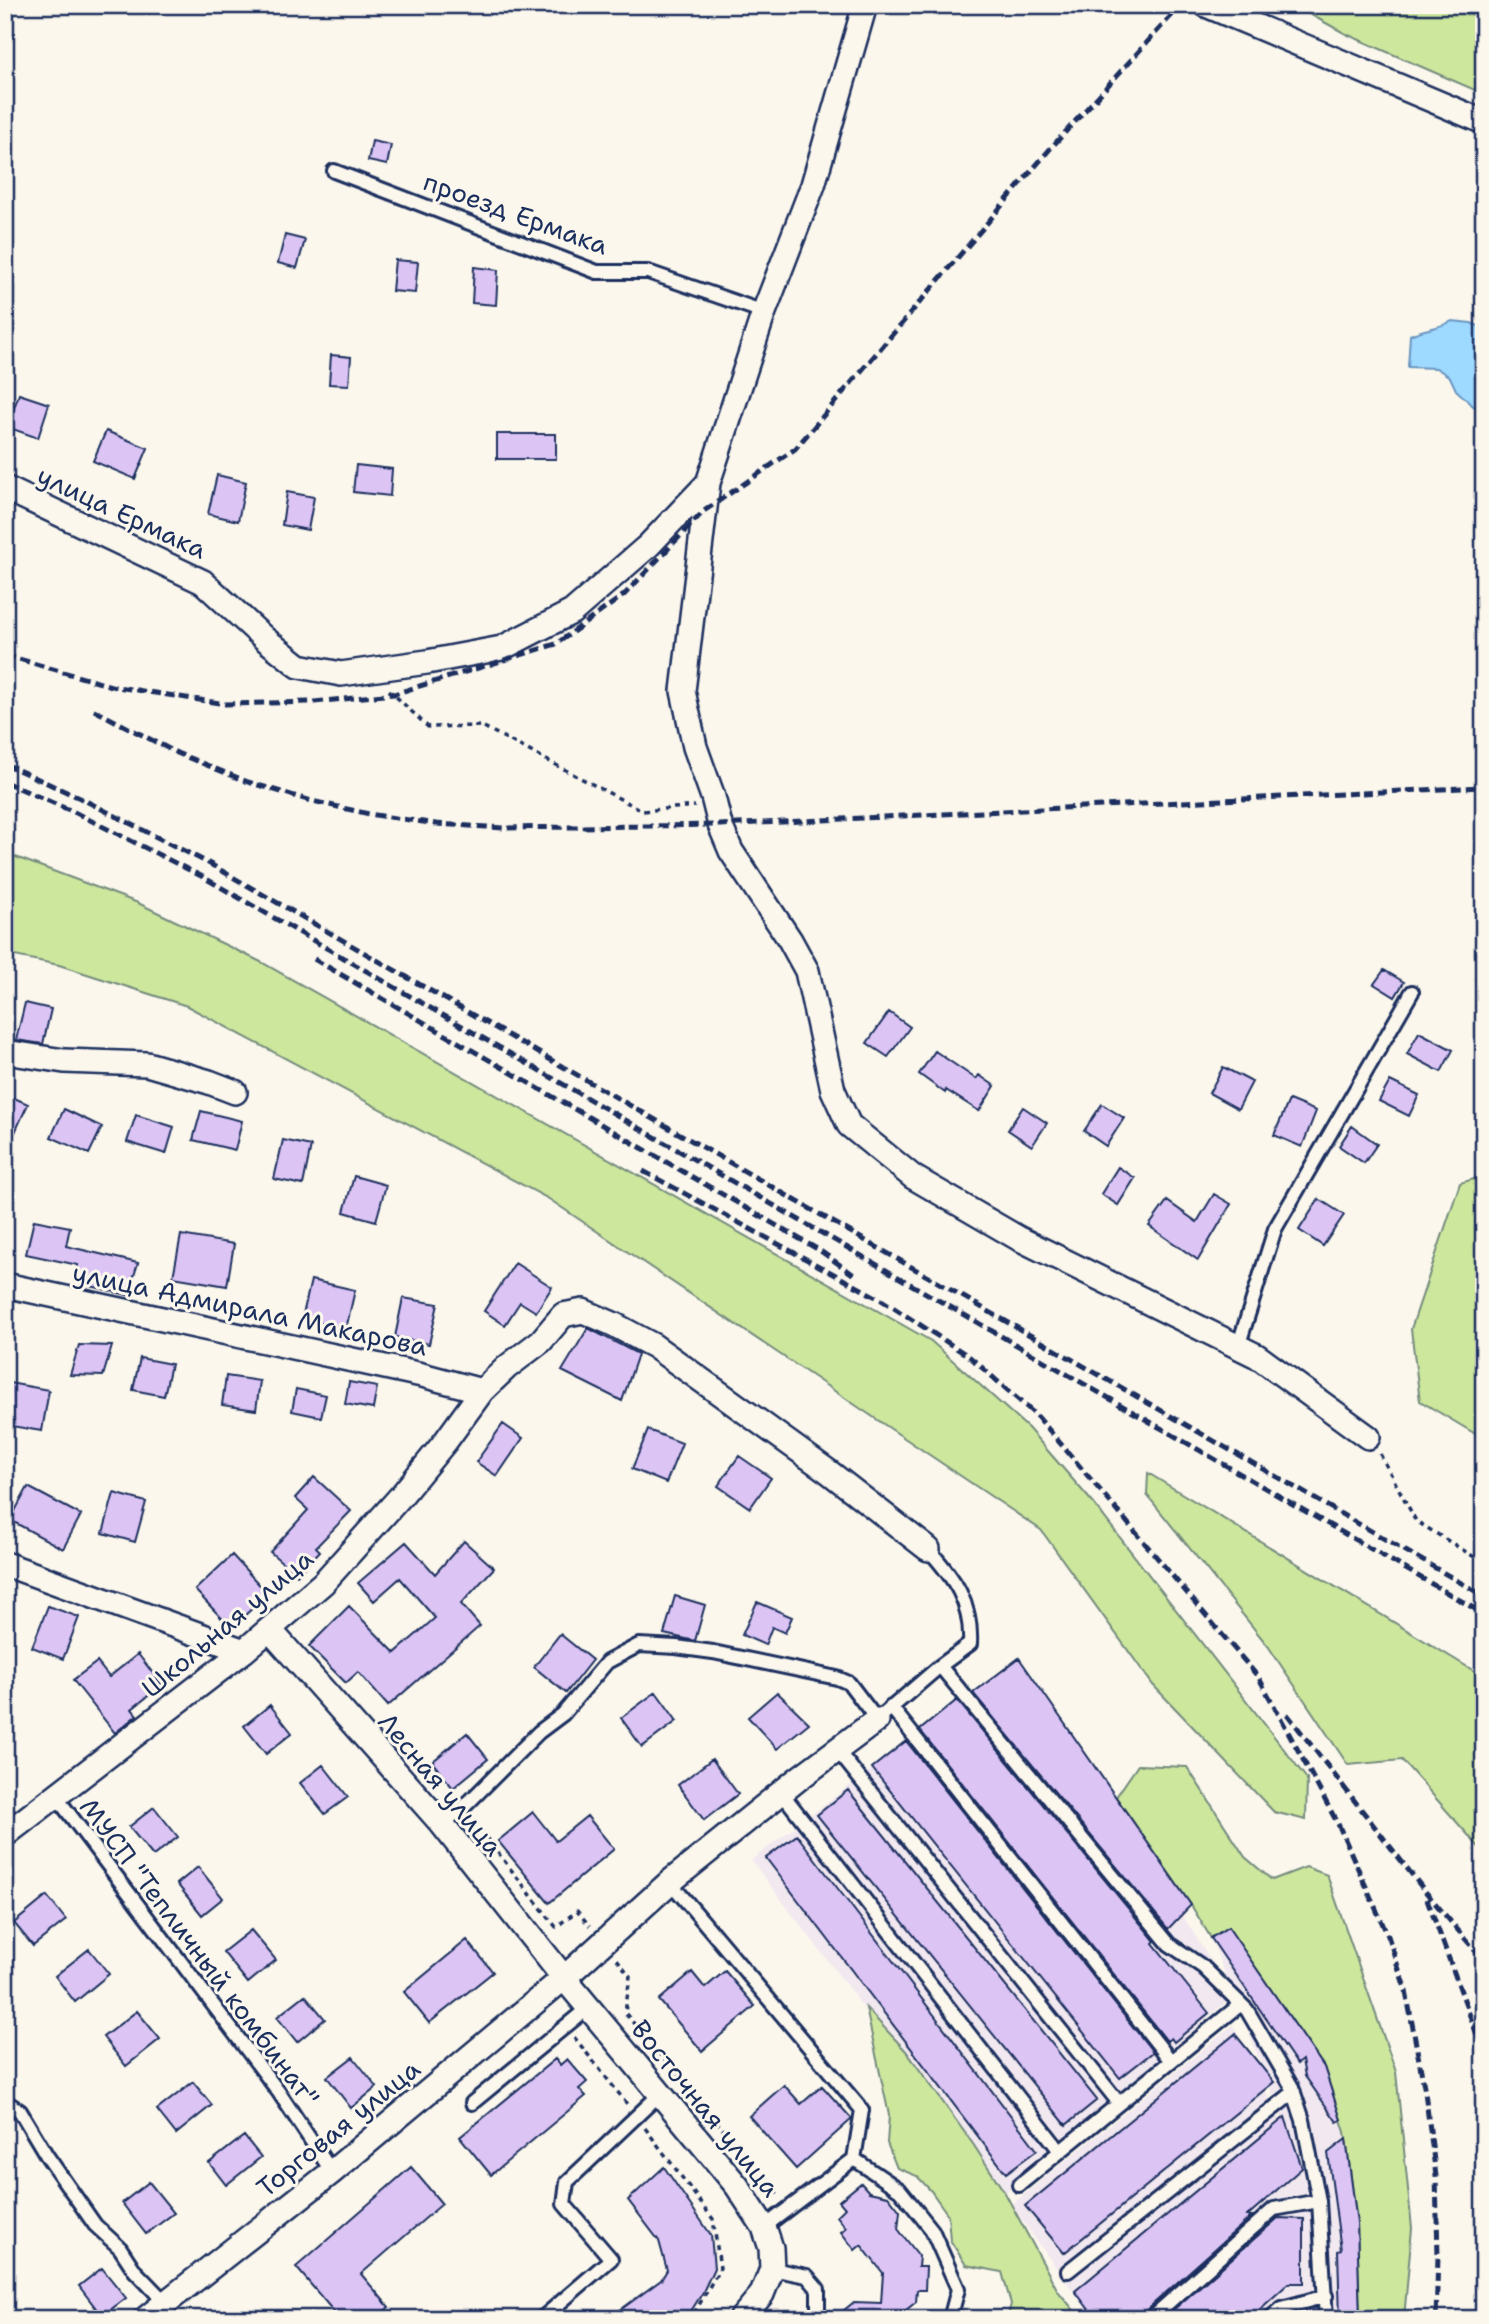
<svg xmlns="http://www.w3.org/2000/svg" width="1489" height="2324" viewBox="0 0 1489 2324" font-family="'Shantell Sans',sans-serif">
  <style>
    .built { fill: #f2e8ef }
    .green { fill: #cde79d; stroke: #748b7e; stroke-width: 2 }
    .water { fill: #9ed9ff; stroke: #6a95bf; stroke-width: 2 }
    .building { fill: #dcc5f5; stroke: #1b2f5e; stroke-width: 2 }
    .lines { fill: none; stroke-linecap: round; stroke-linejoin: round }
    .lane-casing { stroke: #1b2f5e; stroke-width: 18 }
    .street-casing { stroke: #1b2f5e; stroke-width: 28 }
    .path { stroke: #1b2f5e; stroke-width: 3.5; stroke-dasharray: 5 5; stroke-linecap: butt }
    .lane { stroke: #fbf7ec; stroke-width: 12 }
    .street { stroke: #fbf7ec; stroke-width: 23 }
    .rail { stroke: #1b2f5e; stroke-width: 5; stroke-dasharray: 10 5; stroke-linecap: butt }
    .labels { text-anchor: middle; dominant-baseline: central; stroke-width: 6; stroke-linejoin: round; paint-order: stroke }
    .street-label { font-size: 26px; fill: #1b2f5e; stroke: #fbf7ec }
  </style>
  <rect width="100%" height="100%" fill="#fbf7ec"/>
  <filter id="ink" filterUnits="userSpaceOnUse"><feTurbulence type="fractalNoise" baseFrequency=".0143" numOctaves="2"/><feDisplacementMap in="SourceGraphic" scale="14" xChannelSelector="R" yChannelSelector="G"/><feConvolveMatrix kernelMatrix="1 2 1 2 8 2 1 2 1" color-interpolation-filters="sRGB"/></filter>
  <g filter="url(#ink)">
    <path class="built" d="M1019,1658L1233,1995L1211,1938L1228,1927L1344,2100L1360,2319H1295V2288L1288,2319H1093L1011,2205L1233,2025L1294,2149L1234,1995L1005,2193L751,1860Z"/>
    <path class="green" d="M1293,5H1484V94L1346,34Z
      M5,853L138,903L261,962L931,1341L1028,1428L1094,1504L1307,1779L1306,1820L1274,1812L1153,1685L1041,1530L549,1199L187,1006L59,965L5,954Z
      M1484,1176V1439L1420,1401L1411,1329L1460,1183Z
      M1148,1473L1484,1677V1853L1402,1760L1348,1765L1268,1646L1147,1495Z
      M1138,1765L1187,1767L1245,1857L1272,1880L1306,1867L1327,1875L1396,2072L1412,2228L1404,2319H1360L1357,2223L1345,2132L1324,2067L1228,1927L1211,1938L1191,1905L1116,1797Z
      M866,2008L906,2051L973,2144L1005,2193L1058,2291L1081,2319H1007L1011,2304L1002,2272L966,2265L950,2240L948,2215L931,2191L917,2176L897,2168L887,2143L889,2115Z"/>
    <path class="water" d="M1452,321L1471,323L1484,328V411L1473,406L1456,390L1450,377L1436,368L1408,367L1410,335C1424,328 1438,329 1452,321Z"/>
    <path class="building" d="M372,141L391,145L387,165L368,161Z
      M285,235L305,240L297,268L278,263Z
      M395,260L418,262L415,293L392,291Z
      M474,267L498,270L496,305L472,303Z
      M331,355L351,357L349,385L329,384Z
      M19,394L49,404L38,438L7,427Z
      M106,431L148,448L135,479L93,461Z
      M497,434H556V459H497Z
      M356,465L392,469L390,496L353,492Z
      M217,475L246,482L238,521L208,514Z
      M287,492L314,497L308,530L282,525Z
      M1384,970L1404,982L1395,997L1374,984Z
      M25,1003L51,1009L43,1044L16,1040Z
      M889,1012L910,1027L888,1057L867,1043Z
      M1419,1032L1453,1050L1441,1072L1407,1054Z
      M935,1051L976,1079L979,1075L995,1086L979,1111L946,1090L945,1093L919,1074Z
      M1223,1067L1252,1082L1238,1109L1209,1093Z
      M1390,1081L1419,1095L1409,1116L1379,1101Z
      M5,1094L28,1104L5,1154Z
      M1289,1100L1316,1111L1302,1147L1274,1135Z
      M1102,1104L1124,1118L1106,1146L1084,1131Z
      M1023,1107L1047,1123L1032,1146L1008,1130Z
      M64,1109L102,1127L89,1154L51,1137Z
      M201,1111L242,1121L235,1150L193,1140Z
      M136,1115L174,1127L166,1154L127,1142Z
      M1352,1126L1377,1144L1364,1163L1339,1146Z
      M283,1140L311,1146L303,1185L274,1179Z
      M1118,1167L1135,1178L1118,1205L1101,1194Z
      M354,1176L386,1185L376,1221L344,1212Z
      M1214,1194L1231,1204L1198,1260L1149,1226L1167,1201L1197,1222Z
      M1319,1199L1344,1215L1323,1246L1299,1230Z
      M34,1220L70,1227L66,1246L138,1263L128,1295L74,1282L78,1265L26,1254Z
      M181,1235L234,1244L227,1286L173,1277Z
      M515,1263L552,1287L536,1312L520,1302L505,1325L484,1311Z
      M311,1280L355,1290L346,1329L302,1319Z
      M403,1298L438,1304L429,1344L395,1337Z
      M588,1328L638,1354L622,1401L562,1371Z
      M79,1345L112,1346L103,1376L70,1375Z
      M140,1358L171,1364L164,1396L133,1390Z
      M226,1376L260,1381L256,1410L222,1405Z
      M349,1382L377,1387L373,1409L345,1404Z
      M9,1383L49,1390L42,1431L5,1425V1396Z
      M296,1389L326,1395L321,1417L292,1411Z
      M503,1424L523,1438L497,1476L476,1462Z
      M648,1430L682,1443L666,1483L632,1469Z
      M739,1456L771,1478L750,1508L718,1486Z
      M314,1477L351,1511L316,1547L320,1551L297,1575L270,1552L308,1510L295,1498Z
      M28,1487L81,1515L63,1549L10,1520Z
      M114,1493L146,1502L135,1542L103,1533Z
      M464,1541L494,1568L461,1604L480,1626L388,1706L358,1672L346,1683L309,1646L349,1606L395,1653L435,1618L400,1578L374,1601L358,1583L406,1542L435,1574Z
      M232,1555L268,1594L231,1628L195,1590Z
      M675,1596L705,1605L695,1641L664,1634Z
      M757,1602L792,1617L785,1633L772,1627L765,1645L742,1635Z
      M48,1606L79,1617L63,1659L32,1647Z
      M560,1634L592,1660L566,1693L534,1667Z
      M138,1654L162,1685L132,1709L137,1715L115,1733L73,1680L97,1662L109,1677Z
      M1019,1658L1191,1905L1168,1929L973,1693Z
      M656,1692L677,1721L642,1747L621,1718Z
      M777,1692L809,1723L777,1749L748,1717Z
      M957,1700L1155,1941L1153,1943L1209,2013L1174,2042L1171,2038L1167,2041L920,1730Z
      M270,1705L292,1733L266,1754L244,1726Z
      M467,1733L488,1759L453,1788L432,1762Z
      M906,1741L1153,2052L1120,2078L872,1768Z
      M712,1759L738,1794L704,1820L678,1785Z
      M323,1765L348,1797L325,1814L300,1783Z
      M848,1790L1097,2100L1066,2125L817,1815Z
      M154,1807L178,1837L153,1856L129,1827Z
      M533,1812L556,1841L587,1816L614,1849L549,1903L498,1841Z
      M797,1835L1037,2150L1006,2173L766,1858Z
      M198,1867L223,1898L202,1915L177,1884Z
      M47,1896L66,1920L33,1946L14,1923Z
      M1228,1927L1324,2067L1341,2120L1337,2122L1305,2076L1302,2060L1297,2064L1211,1938Z
      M251,1930L276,1960L248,1983L223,1952Z
      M467,1940L493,1972L429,2023L404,1992Z
      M89,1949L109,1974L75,2002L55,1976Z
      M725,1971L755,2006L702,2051L659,2000L692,1972L705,1988Z
      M305,1995L325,2019L297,2042L277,2017Z
      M137,2011L160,2039L126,2066L103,2037Z
      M1235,2034L1274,2082L1064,2253L1025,2206Z
      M353,2057L377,2087L351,2108L327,2077Z
      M555,2059L560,2065L567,2059L587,2082L579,2089L586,2096L491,2175L460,2137Z
      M193,2082L212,2105L176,2134L157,2110Z
      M784,2085L801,2104L822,2086L852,2119L796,2169L749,2116Z
      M1285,2117L1302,2168L1247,2216H1252L1144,2312L1141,2319H1096L1075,2291Z
      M244,2136L261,2157L226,2185L209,2163Z
      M1346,2139L1357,2223L1360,2319H1340L1338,2251L1341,2250L1328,2153Z
      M411,2167L442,2204L361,2274L389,2307L376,2319H340L296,2267Z
      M664,2167L711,2235L714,2268L703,2292L686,2319H608L661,2280L667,2270L659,2241L628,2200Z
      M149,2182L174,2213L146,2234L122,2203Z
      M861,2183L869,2192L888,2196L900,2211L898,2229L919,2256L918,2267H926L925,2290H917L916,2302L895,2319H833L854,2302L881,2303L883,2273L861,2245L855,2250L841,2232L846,2228L837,2216L845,2208L839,2201Z
      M1278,2218L1304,2219V2283H1289L1249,2319H1163Z
      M102,2268L126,2298L102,2316L79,2286Z"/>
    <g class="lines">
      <g class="lane-casing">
        <path id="lane" d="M334,171L597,272H648L764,312
          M1238,1347L1275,1229L1412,992
          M928,1549C955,1579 972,1603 970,1644L940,1666L1169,1944L1203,1967L1247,2010L1292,2087L1303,2120L1319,2201L1326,2319
          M891,1707L1171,2061
          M837,1750L1119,2103
          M781,1792L1060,2151
          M55,1795L278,2091L332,2172
          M442,1824L463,1808L539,1732L563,1714L607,1662L639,1645L676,1647L713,1652L837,1678L849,1683L877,1720L940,1666
          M670,1882L862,2110L854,2159L764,2227
          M5,2101L20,2111L47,2156L95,2225L120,2248L135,2271L165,2302
          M472,2103L589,2007
          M854,2159L900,2190L932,2230L958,2289L950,2319
          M1019,2185L1241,2004
          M772,2269L807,2276L818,2289V2312L812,2319
          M1068,2271L1294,2092
          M541,2319L611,2259L564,2204L567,2182L660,2094
          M1150,2319L1274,2209L1319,2201
          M1269,2319L1282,2308L1326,2296"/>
      </g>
      <g class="street-casing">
        <path id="street" d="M865,5L813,185L764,312L708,483L683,691L695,747L713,797L720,825L731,851L790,940L807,971L833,1090L849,1125L913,1177L1018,1238L1257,1356L1368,1437
          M1206,5L1484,122
          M5,488L203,582L265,639L299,666L341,674L427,662L502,648L572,612L649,545L708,483
          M5,1052L64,1061L147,1064L209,1082L235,1092
          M5,1285L422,1375L482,1391
          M5,1564L244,1651
          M270,1630L442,1824L564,1978L737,2186L764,2227L771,2248L772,2269L762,2294L741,2319
          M5,1835L244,1651L323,1583L401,1496L445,1442L482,1391L507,1367L541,1341L563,1315L583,1311L613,1324L654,1346L829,1472L928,1549
          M145,2319L332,2172L564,1978L670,1882L798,1779L877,1720"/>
      </g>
      <path class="path" d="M176,5L181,12
        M389,690L428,727L482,726L643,811L695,806
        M1380,1454L1416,1521L1484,1563
        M473,1821L556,1927L577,1911L590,1926
        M617,1959L630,1976L625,2013L779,2196
        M574,2037L628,2105
        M645,2128L713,2219L720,2268L691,2319"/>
      <use href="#lane" class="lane"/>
      <use href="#street" class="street"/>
      <path class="rail" d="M5,655L111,686L225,704L314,702L394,694L556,644L624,595L704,511L795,449L1050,149L1181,5
        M94,710L177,753L248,782L308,800L369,814L436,824L504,828L720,825L1484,787
        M5,764L80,798L210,864L1484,1596
        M5,782L74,812L203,877L1484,1614
        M314,959L819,1250L857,1277
        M643,1171L880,1299L970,1357L1038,1417L1259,1678L1339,1826L1388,1936L1406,1991L1425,2092L1436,2176L1438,2256L1436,2319
        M1287,1714L1424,1890L1484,1961
        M1427,1899L1484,2054"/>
    </g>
  </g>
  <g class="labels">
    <g class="street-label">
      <text transform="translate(516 213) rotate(20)">проезд Ермака</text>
      <text transform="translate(122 512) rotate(25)">улица Ермака</text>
      <text transform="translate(250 1309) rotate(12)">улица Адмирала Макарова</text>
      <text transform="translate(227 1623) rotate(-40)">Школьная улица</text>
      <text transform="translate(441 1784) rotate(50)">Лесная улица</text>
      <text transform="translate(200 1952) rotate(53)">МУСП "Тепличный комбинат"</text>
      <text transform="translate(706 2108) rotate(51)">Восточная улица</text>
      <text transform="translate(338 2128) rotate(-39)">Торговая улица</text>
    </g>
  </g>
  <rect width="1489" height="2324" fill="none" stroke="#fbf7ec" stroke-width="28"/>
  <rect x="14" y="14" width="1461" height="2296" fill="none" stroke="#1b2f5e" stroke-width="2.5" filter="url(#ink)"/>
</svg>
